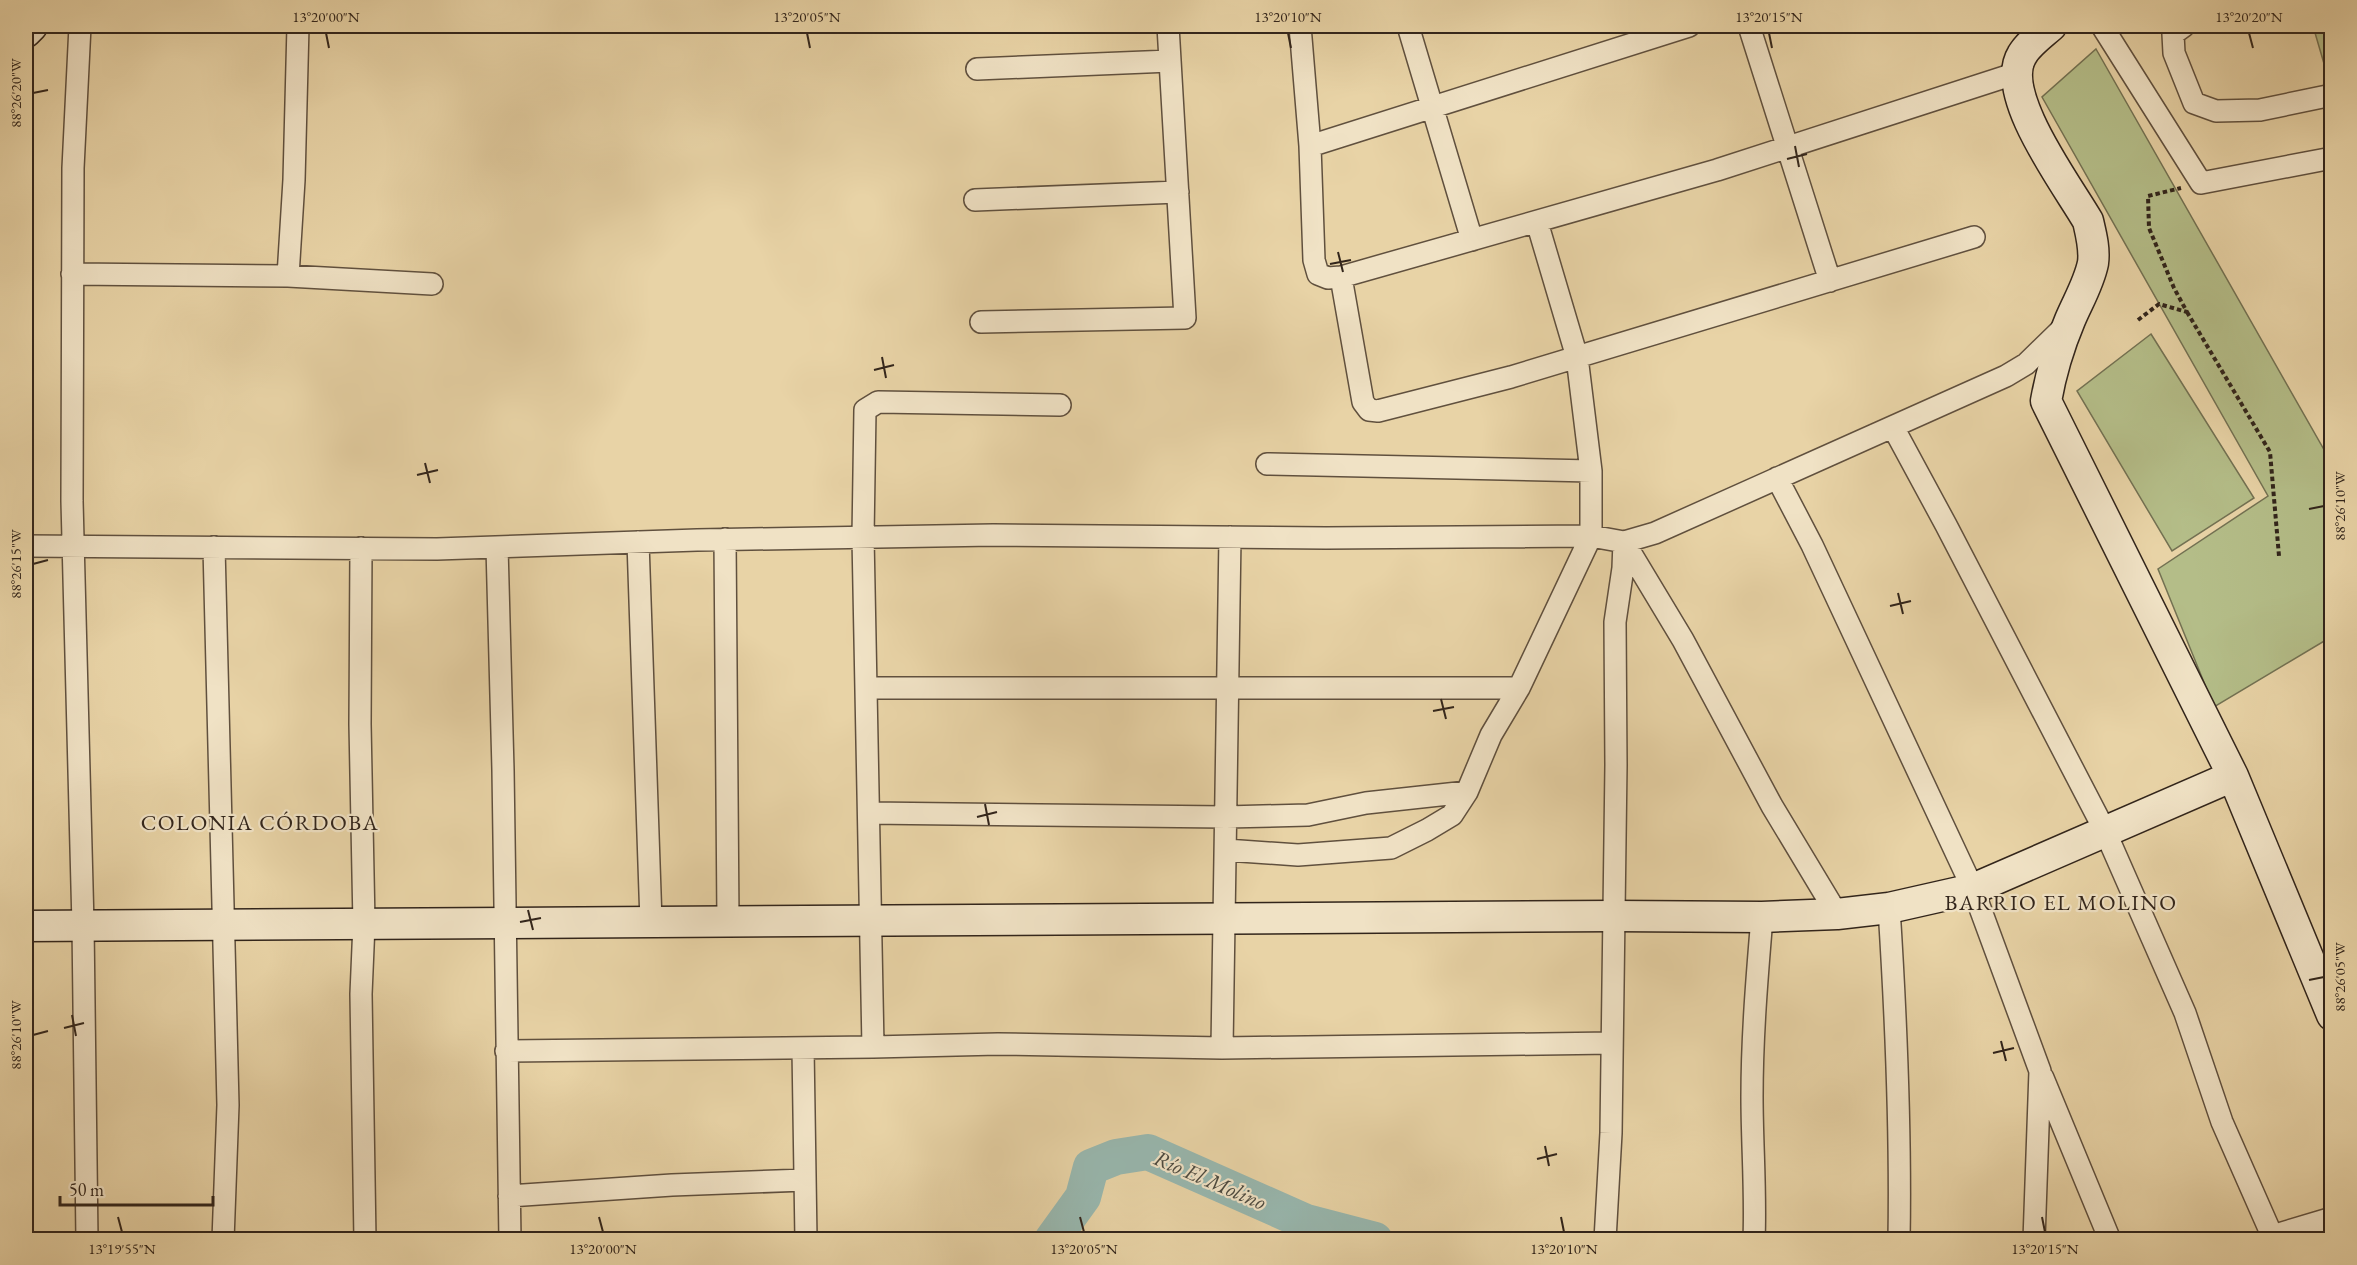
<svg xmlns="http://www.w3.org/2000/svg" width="2357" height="1265" viewBox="0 0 2357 1265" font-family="'EB Garamond',serif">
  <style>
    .green { fill: #b4bd88; stroke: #737152; stroke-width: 1.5 }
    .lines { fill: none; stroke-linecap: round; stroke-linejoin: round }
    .river { stroke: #98b7ae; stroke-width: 36 }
    .street-casing { stroke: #60503e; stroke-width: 24 }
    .secondary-casing { stroke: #32251b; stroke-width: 33 }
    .path { stroke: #32251b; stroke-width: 4; stroke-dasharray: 4.5 3; stroke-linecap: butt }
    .street { stroke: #f0e2c5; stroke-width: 21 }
    .secondary { stroke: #f0e2c5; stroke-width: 30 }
    .ticks { fill: none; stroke: #32251b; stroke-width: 2 }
    .labels { text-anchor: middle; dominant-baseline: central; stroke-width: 4.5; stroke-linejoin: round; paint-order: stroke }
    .neighbourhood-label { font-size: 22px; letter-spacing: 1.5px; fill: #32251b; stroke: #f0e2c5 }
    .water-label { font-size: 22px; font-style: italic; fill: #4c4a40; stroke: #f0e2c5 }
    .neatline { fill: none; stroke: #32251b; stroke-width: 2 }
    .ticks-label { font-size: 15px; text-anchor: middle; fill: #32251b }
  </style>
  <rect width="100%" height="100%" fill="#e8d3a6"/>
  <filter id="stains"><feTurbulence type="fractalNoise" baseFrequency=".00333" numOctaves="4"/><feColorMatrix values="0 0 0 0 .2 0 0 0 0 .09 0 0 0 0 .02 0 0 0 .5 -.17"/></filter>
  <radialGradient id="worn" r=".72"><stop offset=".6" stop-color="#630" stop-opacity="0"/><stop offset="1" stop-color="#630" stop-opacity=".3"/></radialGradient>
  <path class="green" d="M2313,26H2331V65L2325,67Z
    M2096,49L2331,462V637L2214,707L2158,569L2268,496L2042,97Z
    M2151,334L2254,498L2172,551L2077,391Z"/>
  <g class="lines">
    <path class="river" d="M1052,1240L1083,1197L1091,1167L1116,1157L1148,1152L1306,1222L1375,1240"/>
    <g class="street-casing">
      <path id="street" d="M80,26L73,168L72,501L83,925L87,1240
        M1300,26L1310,146L1314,260L1318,274L1328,278L1341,277L1717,170L2017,73
        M1408,26L1472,240
        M1749,26L1830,281
        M2102,26L2201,183L2332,158
        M2184,26L2173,34L2174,53L2194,103L2216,111L2260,110L2332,95
        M977,69L1170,61
        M1310,146L1689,26
        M975,200L1178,192
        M72,274L288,276L432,284
        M288,276L294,180L298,26
        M1341,277L1363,402L1369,410L1378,411L1511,377L1974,237
        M981,322L1185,318L1168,26
        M1893,427L1946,525L2105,831L2185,1013L2222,1122L2274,1240
        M1267,464L1591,471
        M1777,478L1812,545L1973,889L2040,1071L2034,1240
        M725,539L728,921
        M638,542L651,922
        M1624,542L1683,640L1772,806L1837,914
        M26,546L437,549L697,540L993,535L1326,538L1591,536L1624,542L1655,533L2006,376L2026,364L2065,326
        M214,547L228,1105L223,1240
        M497,547L503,770L510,1240
        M361,548L360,724L364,924L361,994L365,1240
        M866,688H1519
        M869,813L1226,817L1308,815L1366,803L1467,792
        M1226,850L1298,855L1391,848L1427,830L1452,815L1467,792L1491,735L1519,688L1591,536V471L1577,357L1537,222
        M1889,908C1896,1018 1901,1129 1899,1240
        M873,1047L863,537L865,410L878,402L1060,405
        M803,1048L806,1240
        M1222,1048L1230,537
        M506,1051L873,1047L998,1044L1222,1048L1612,1043
        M2043,1078L2110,1240
        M509,1196L672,1185L805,1180
        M2272,1236L2332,1218
        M1605,1240L1611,1133L1616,765L1615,622L1623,568L1624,542
        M1754,1240C1756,1192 1752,1144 1752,1097C1752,1037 1757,977 1762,917"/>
    </g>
    <g class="secondary-casing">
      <path id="secondary" d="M2051,26C2042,34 2028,44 2022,55C1998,94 2068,186 2088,221C2091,234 2095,249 2093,263C2089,283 2078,301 2070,320C2059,346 2051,373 2046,401L2233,776L2332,1015
        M26,32L32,26
        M26,926L1614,916L1762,917L1837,914L1889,908L1973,889L2233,776"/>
    </g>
    <path class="path" d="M2187,312L2270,452L2279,556
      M2138,320L2159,304L2187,312L2174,288L2149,228L2148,196L2181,188"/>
    <use href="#street" class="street"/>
    <use href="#secondary" class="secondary"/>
  </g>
  <path class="ticks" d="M326,33L329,48M807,33L810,48M1288,33L1291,48M1769,33L1772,48M2249,33L2253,48M33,93L48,90M1795,146L1799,167M1787,159L1807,154M1338,252L1343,272M1330,264L1351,260M882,357L886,378M874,370L894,365M425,463L430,483M417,475L438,470M2309,509L2324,506M33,564L48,560M1898,593L1903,614M1890,606L1911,601M1441,699L1446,719M1433,711L1454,707M985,804L989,825M977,817L997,812M528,910L533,930M520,922L541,918M2309,980L2324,977M72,1015L76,1036M64,1028L84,1023M33,1035L48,1031M2001,1041L2006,1061M1993,1053L2014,1048M1545,1146L1549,1166M1537,1159L1557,1154M118,1217L122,1232M599,1217L603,1232M1080,1217L1084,1232M1561,1217L1564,1232M2042,1217L2045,1232"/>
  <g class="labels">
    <g class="neighbourhood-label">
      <text x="260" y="822">COLONIA CÓRDOBA</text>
      <text x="2061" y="902">BARRIO EL MOLINO</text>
    </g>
    <g class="water-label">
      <text transform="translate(1210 1180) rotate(23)">Río El Molino</text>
    </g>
  </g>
  <rect width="2357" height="1265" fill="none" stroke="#e8d3a6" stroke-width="66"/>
  <path d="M60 1196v9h153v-9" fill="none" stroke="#32251b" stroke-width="3"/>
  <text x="69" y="1196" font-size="18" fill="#32251b" stroke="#f0e2c5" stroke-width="4.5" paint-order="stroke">50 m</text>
  <rect x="33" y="33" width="2291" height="1199" class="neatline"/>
  <g class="ticks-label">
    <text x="326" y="22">13°20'00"N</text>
    <text x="807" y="22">13°20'05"N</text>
    <text x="1288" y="22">13°20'10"N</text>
    <text x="1769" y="22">13°20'15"N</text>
    <text x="2249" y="22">13°20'20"N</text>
    <text transform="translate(16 93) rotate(-90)" y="5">88°26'20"W</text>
    <text transform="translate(2340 506) rotate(-90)" y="5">88°26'10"W</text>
    <text transform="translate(16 564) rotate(-90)" y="5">88°26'15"W</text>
    <text transform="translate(2340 977) rotate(-90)" y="5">88°26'05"W</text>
    <text transform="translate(16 1035) rotate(-90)" y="5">88°26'10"W</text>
    <text x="122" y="1254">13°19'55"N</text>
    <text x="603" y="1254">13°20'00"N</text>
    <text x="1084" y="1254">13°20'05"N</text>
    <text x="1564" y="1254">13°20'10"N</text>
    <text x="2045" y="1254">13°20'15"N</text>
  </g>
  <rect width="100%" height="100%" filter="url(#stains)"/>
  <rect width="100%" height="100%" fill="url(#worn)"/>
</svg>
